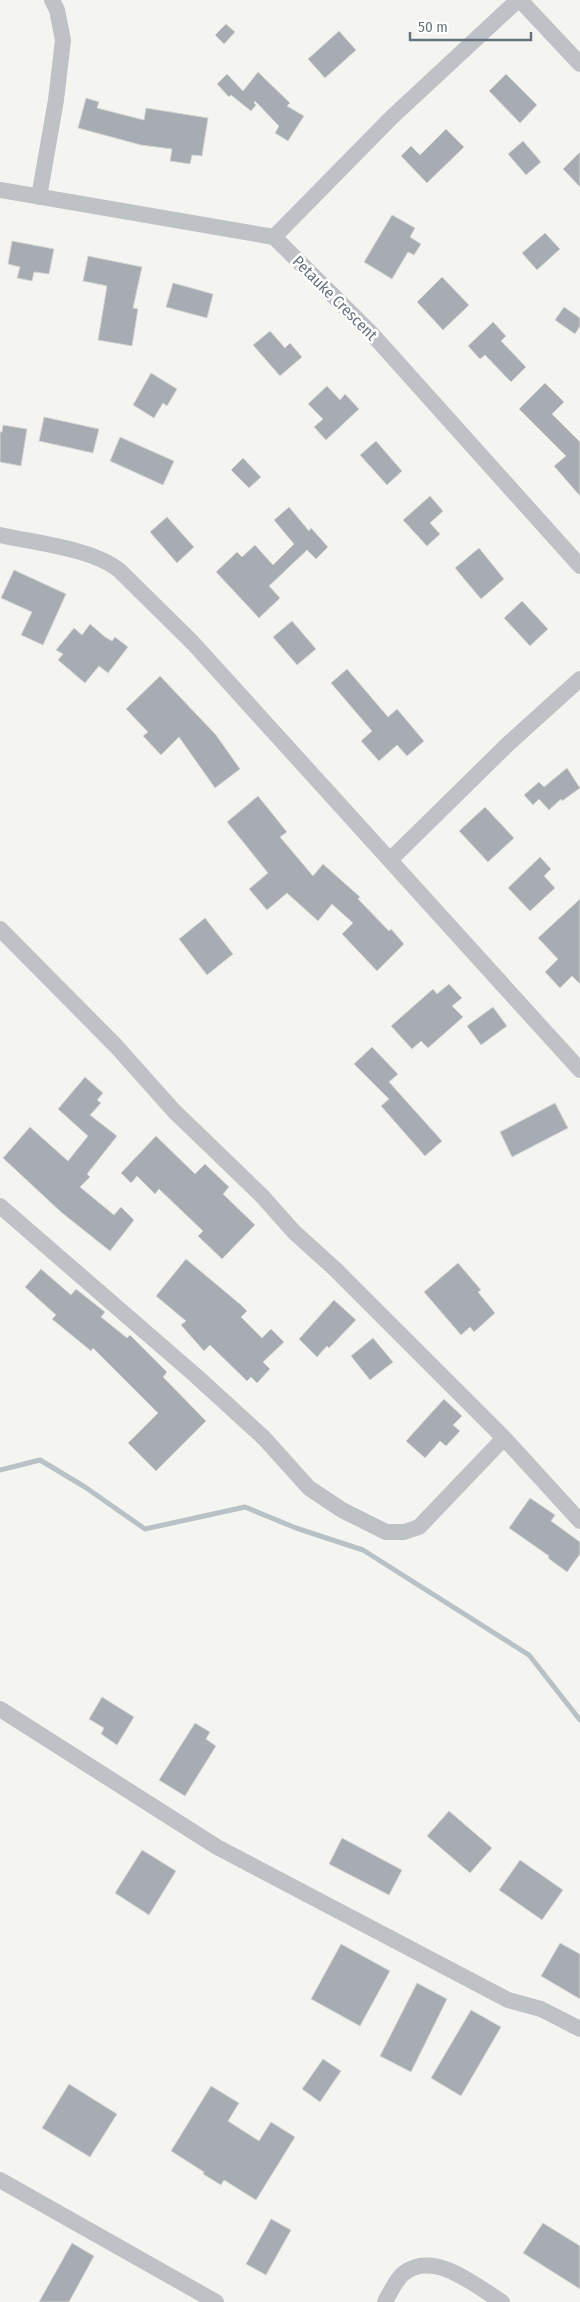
<svg xmlns="http://www.w3.org/2000/svg" width="580" height="2302" viewBox="0 0 580 2302" font-family="'Fira Sans Condensed',sans-serif">
  <style>
    .lines { fill: none; stroke-linecap: round; stroke-linejoin: round }
    .stream { stroke: #b8c1c6; stroke-width: 5 }
    .building { fill: #a6acb1; stroke: #d5d6d4 }
    .minor { stroke: #bec1c5; stroke-width: 16 }
    .labels { text-anchor: middle; dominant-baseline: central; stroke-width: 5; stroke-linejoin: round; paint-order: stroke }
    .street-label { font-size: 16px; fill: #66737f; stroke: #fff }
  </style>
  <rect width="100%" height="100%" fill="#f4f4f1"/>
  <g class="lines">
    <path class="stream" d="M0,1470L40,1460L85,1487L145,1529L245,1507L296,1528L363,1550L529,1655L580,1720"/>
  </g>
  <path class="building" d="M226,24L235,32L224,44L215,35Z
    M339,31L356,50L325,78L308,59Z
    M258,72L290,103L287,106L304,116L288,141L275,133L279,126L255,101L254,103L256,105L251,111L231,95L229,97L217,84L227,74L243,91Z
    M506,74L537,105L520,123L489,91Z
    M86,98L99,102L97,108L144,120L146,108L208,118L202,156L192,155L190,164L170,161L172,149L141,145L78,128Z
    M446,129L464,147L427,183L401,156L411,146L420,155Z
    M523,141L541,162L526,175L508,154Z
    M580,152V187L563,169Z
    M392,215L415,228L410,237L421,244L414,255L408,252L392,279L364,262Z
    M545,233L560,249L537,270L522,253Z
    M12,241L54,249L49,274L34,272L32,281L17,278L20,267L8,264Z
    M88,256L142,267L133,308L138,309L132,346L98,340L107,286L83,281Z
    M442,277L469,305L443,330L417,302Z
    M173,283L213,294L207,318L166,307Z
    M564,307L580,318V326L575,334L555,320Z
    M493,322L506,336L501,341L526,367L511,382L485,355L480,359L468,346Z
    M270,331L285,348L290,343L302,357L280,376L253,345Z
    M151,373L177,389L167,406L163,403L154,418L133,405Z
    M545,383L564,402L552,414L580,442V496L554,466L566,456L519,409Z
    M327,386L340,400L345,394L359,409L326,440L314,427L323,419L308,404Z
    M44,417L99,429L93,453L39,441Z
    M3,425L27,429L21,466L0,462V432H2Z
    M120,437L174,461L163,485L110,461Z
    M376,441L402,471L387,485L360,455Z
    M243,458L261,477L249,488L231,470Z
    M430,496L443,511L430,523L440,534L427,546L403,520Z
    M289,507L309,531L311,528L328,547L316,559L307,550L269,586L280,598L259,618L216,572L237,552L242,557L255,545L273,565L294,544L274,520Z
    M167,517L194,547L177,563L150,532Z
    M479,548L504,579L481,599L455,568Z
    M14,570L66,594L43,645L21,635L32,612L1,598Z
    M522,601L548,629L530,646L504,618Z
    M292,621L316,649L297,665L273,637Z
    M90,624L105,637L112,641L115,637L128,647L108,673L99,666L85,683L58,660L63,654L56,650L74,628L82,635Z
    M347,669L388,717L397,709L424,741L407,756L397,745L379,761L361,741L372,731L331,683Z
    M160,676L216,735L240,769L215,788L179,737L161,755L143,736L148,732L126,709Z
    M567,768L580,788L562,801L561,799L549,810L539,799L533,805L524,795L539,782L544,787Z
    M258,796L287,832L280,837L313,876L323,864L360,897L358,899L389,931L391,929L404,944L377,971L342,934L353,923L332,904L318,921L287,893L267,910L249,889L268,873L227,822Z
    M485,807L514,838L488,862L459,831Z
    M540,857L551,869L544,876L555,888L530,911L508,888Z
    M580,899V984L572,976L560,988L545,972L558,959L538,938Z
    M205,918L233,954L207,975L179,939Z
    M449,984L462,998L452,1006L463,1017L428,1048L421,1041L412,1049L391,1026L433,989L437,994Z
    M493,1007L507,1026L481,1045L467,1026Z
    M372,1047L398,1074L389,1082L442,1141L425,1156L381,1106L389,1099L354,1064Z
    M85,1077L103,1093L97,1100L101,1103L90,1115L117,1136L87,1174L90,1177L80,1187L114,1215L121,1207L134,1220L110,1251L61,1212L3,1158L30,1127L68,1161L88,1136L58,1109Z
    M555,1103L568,1128L512,1157L500,1132Z
    M156,1136L195,1174L205,1164L229,1187L223,1194L255,1225L222,1259L198,1236L203,1231L159,1189L155,1194L137,1176L131,1183L121,1173Z
    M186,1259L241,1305L247,1311L241,1317L262,1338L271,1329L284,1342L263,1362L270,1369L257,1383L251,1377L247,1381L210,1345L204,1351L181,1325L186,1321L156,1296Z
    M458,1263L481,1290L478,1292L495,1313L474,1332L470,1327L461,1335L424,1292Z
    M41,1269L71,1295L76,1289L105,1312L101,1317L127,1338L130,1335L167,1372L163,1377L206,1421L156,1471L128,1443L158,1413L93,1348L91,1351L52,1319L56,1315L25,1287Z
    M334,1300L356,1320L329,1348L327,1346L317,1357L299,1339Z
    M373,1338L393,1362L370,1380L351,1356Z
    M444,1399L462,1416L453,1425L460,1431L446,1446L440,1441L425,1458L406,1441Z
    M530,1498L555,1515L551,1521L580,1542V1554L567,1572L548,1558L549,1556L509,1528Z
    M102,1697L134,1717L117,1745L101,1734L104,1728L89,1719Z
    M195,1723L210,1732L206,1739L216,1746L185,1796L159,1780Z
    M449,1811L492,1848L470,1873L427,1836Z
    M342,1838L402,1870L389,1895L329,1864Z
    M142,1850L176,1871L149,1915L115,1893Z
    M520,1860L563,1890L542,1920L499,1890Z
    M560,1943L580,1954V1999L541,1976Z
    M341,1944L390,1971L360,2026L311,1999Z
    M417,1983L447,1999L411,2072L380,2056Z
    M471,2010L501,2027L461,2096L431,2078Z
    M323,2059L341,2071L320,2102L302,2089Z
    M69,2084L117,2114L90,2157L42,2128Z
    M211,2086L239,2103L228,2121L259,2141L271,2122L295,2137L256,2200L224,2180L221,2185L203,2174L204,2172L171,2151Z
    M271,2219L291,2230L266,2275L246,2264Z
    M543,2223L580,2246V2289L523,2253Z
    M72,2243L94,2256L69,2302H39Z"/>
  <g class="lines">
    <path class="minor" d="M520,0L580,64
      M0,190L274,237L372,334L580,566
      M39,197L56,100L63,40L57,10L52,0
      M274,237L392,117L518,0
      M0,535C35,543 91,548 119,570L193,643L580,1070
      M390,860L508,744L580,679
      M0,929L116,1046L174,1111L263,1197L294,1232L336,1270L504,1438L580,1521
      M0,1206L195,1375L264,1438L309,1488L342,1510L386,1532H404L419,1527L504,1438
      M0,1709L217,1847L508,2000L541,2009L580,2029
      M0,2180L216,2302
      M385,2302C390,2293 396,2279 404,2273C435,2250 476,2286 502,2302"/>
  </g>
  <g class="labels">
    <g class="street-label">
      <text transform="translate(335 298) rotate(45)">Petauke Crescent</text>
    </g>
  </g>
  <path d="M410 32v8h121v-8" fill="none" stroke="#66737f" stroke-width="2.5"/>
  <text x="418" y="32" font-size="15" fill="#66737f" stroke="#ffffff" stroke-width="4" paint-order="stroke">50 m</text>
</svg>
